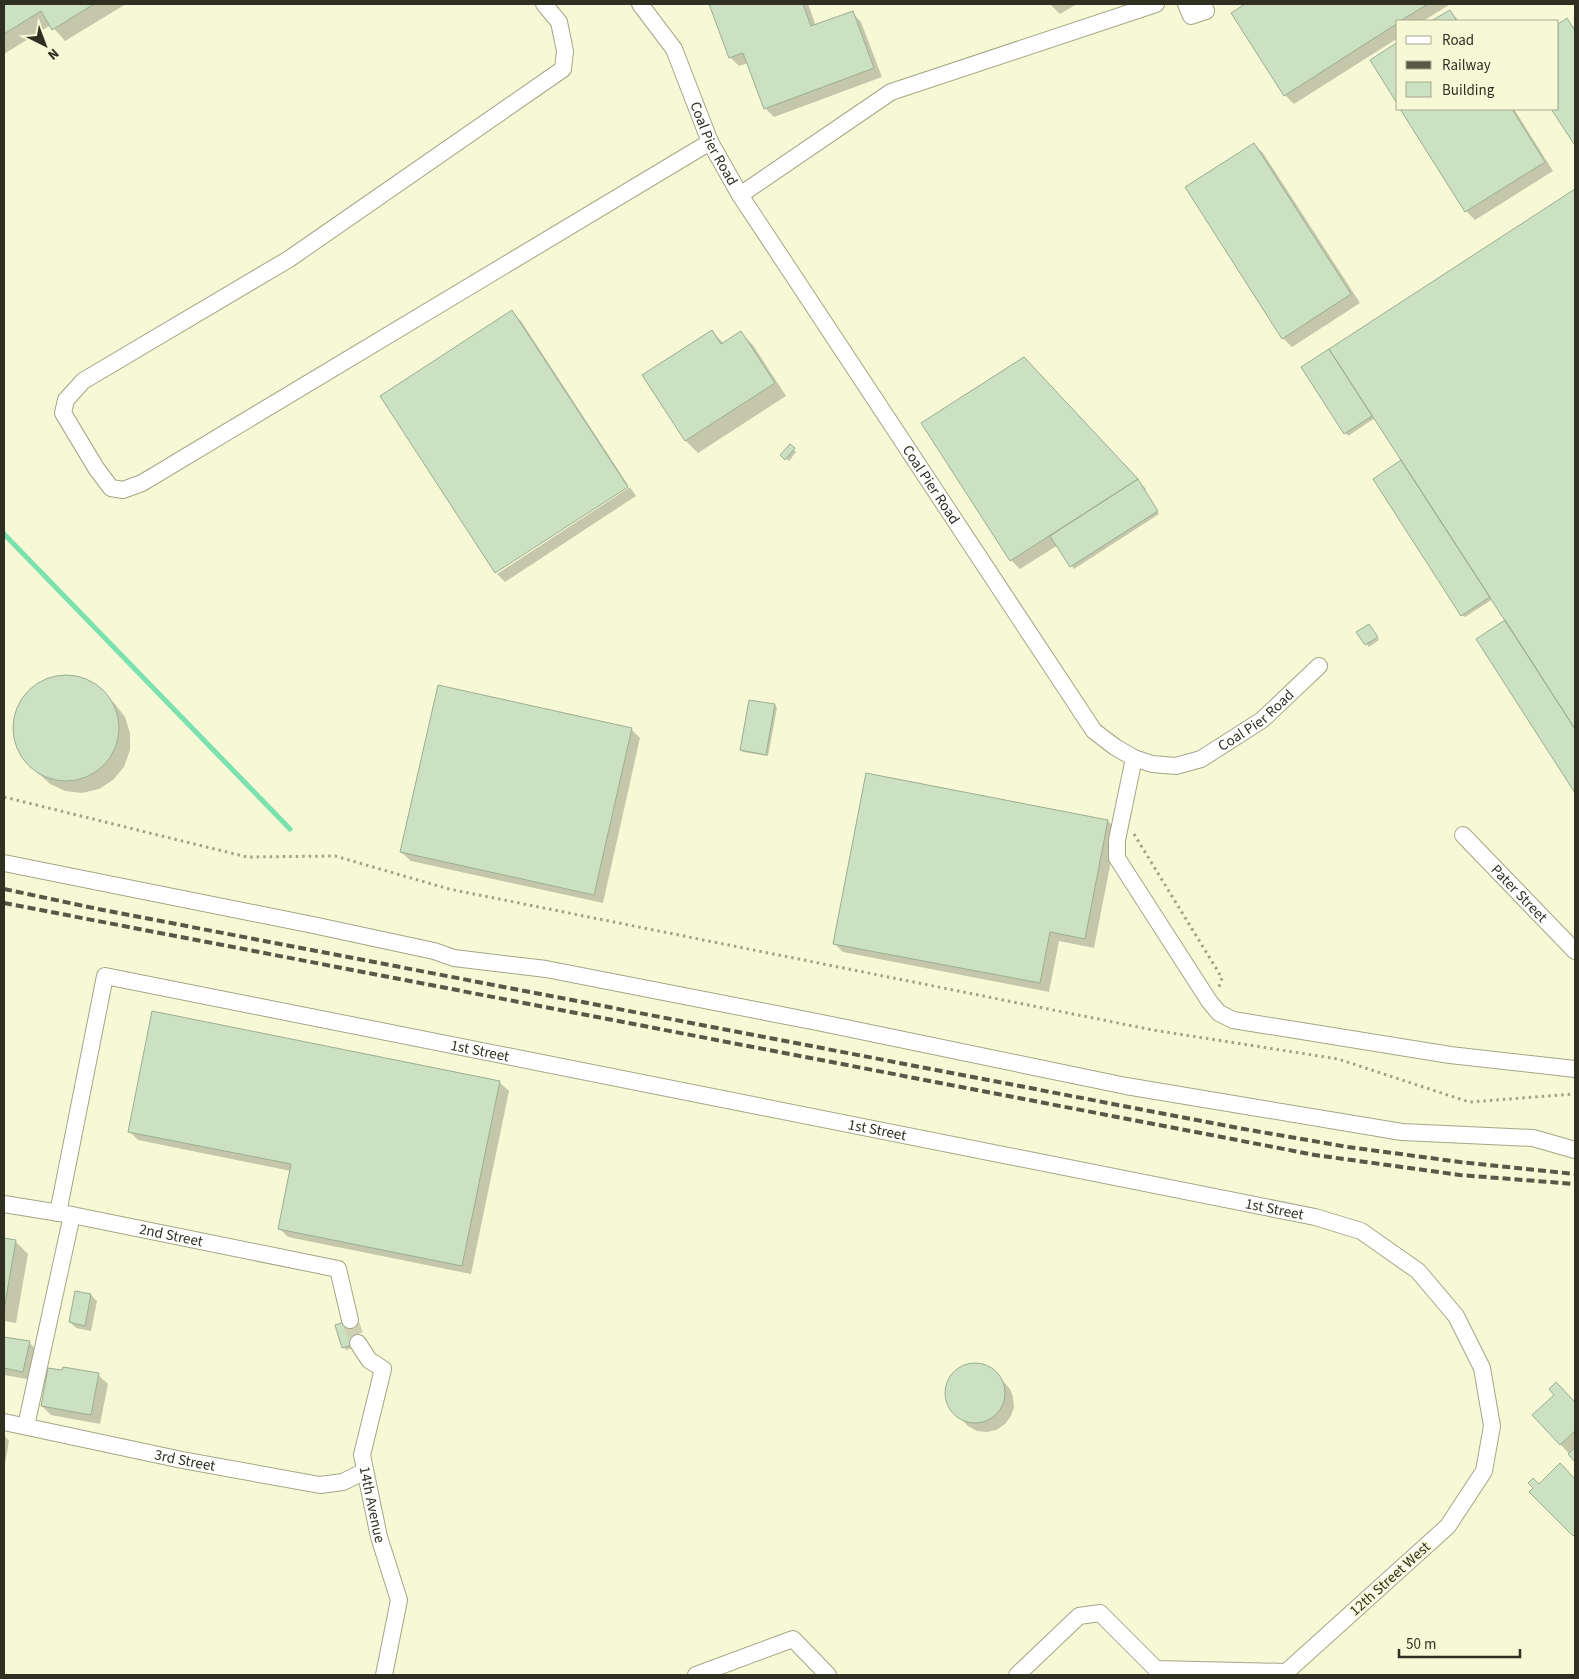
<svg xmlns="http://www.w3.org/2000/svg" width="1579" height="1679" viewBox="0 0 1579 1679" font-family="'Source Sans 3',sans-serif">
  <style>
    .shadow { fill: #0003 }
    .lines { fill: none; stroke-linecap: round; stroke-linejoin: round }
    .stream { stroke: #7be1af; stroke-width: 5 }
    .building { fill: #cce0c2; stroke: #9bae91 }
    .minor-tunnel { stroke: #cfd1b2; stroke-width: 16; stroke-dasharray: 16 8; stroke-linecap: butt }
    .minor-casing { stroke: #a4a685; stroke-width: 18 }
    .path { stroke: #a1a389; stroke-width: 3; stroke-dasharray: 2.5 4; stroke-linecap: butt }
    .minor { stroke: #fff; stroke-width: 16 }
    .rail { stroke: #575846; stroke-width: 4; stroke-dasharray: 8 4; stroke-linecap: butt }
    .labels { text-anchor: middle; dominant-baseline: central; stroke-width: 4; stroke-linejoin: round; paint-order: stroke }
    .street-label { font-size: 15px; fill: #2f3022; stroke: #f7f9d6 }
  </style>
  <rect width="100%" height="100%" fill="#f7f9d6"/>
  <path class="shadow" d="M4,4H126L65,41L51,25L4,54Z
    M711,4H808L816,26L852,12L861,22L882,77L774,117L765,108L748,63L739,66L730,57Z
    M1050,4H1077L1060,14Z
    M1248,4H1448L1449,5L1423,21H1398V38L1294,104L1285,95L1232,13Z
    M1450,11L1459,21H1434Z
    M1567,20L1575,28V143L1553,109H1558V26Z
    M1402,109H1514L1553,171L1475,220L1466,211Z
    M1254,144L1263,153L1360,303L1292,347L1283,338Z
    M1575,191V791L1477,639L1506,621L1493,599L1465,617L1462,615L1403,461L1375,418L1348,436L1303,368Z
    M512,312L521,321L628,485L496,571V573L382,397Z
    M712,331L724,344L741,333L753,345L786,396L698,453L686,441L644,375Z
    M1033,368L1146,489L1144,490L1159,514L1074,569L1058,545L1020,569L1011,560L922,423Z
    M790,446L796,452L789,461L782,455Z
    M630,487L636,496L505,582L497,574Z
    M1371,628L1379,640L1369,647L1358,632Z
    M71,677L87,681L102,691L115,704L125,717L130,733V750L124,767L113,780L99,789L82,793L65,791L50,784L37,772L24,759L16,744L14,727L17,710L25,695L38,684L54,678Z
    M775,705L777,708L768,756L743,752L741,750Z
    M631,729L640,738L603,903L411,861L401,852Z
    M1108,821L1117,830L1094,948L1059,941L1049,992L843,952L834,943Z
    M499,1082L509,1091L471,1274L288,1237L279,1228L291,1171L138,1140L129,1131Z
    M4,1239L16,1242L28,1254L16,1323L4,1321Z
    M76,1292L91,1295L97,1301L91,1331L76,1328L70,1322Z
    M356,1323L362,1345L346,1350L344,1347Z
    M4,1338L29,1342L38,1352L32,1380L4,1375Z
    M978,1364L987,1367L995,1372L1010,1389L1013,1397L1014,1407L1011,1416L1005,1424L996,1430L987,1432L977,1431L968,1426L952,1410L948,1401L946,1392L948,1383L953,1375L960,1369L969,1365Z
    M98,1375L108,1384L100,1424L51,1415L42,1406Z
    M1556,1384L1575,1403V1460L1534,1416L1556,1395Z
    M4,1435L9,1441L4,1470Z
    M1560,1465L1575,1480V1537L1531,1492Z"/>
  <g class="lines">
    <path class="stream" d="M4,534L290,829"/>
  </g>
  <path class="building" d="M4,4H94L52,30L41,11L4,34Z
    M709,4H803L811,26L853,11L874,68L764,109L743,53L729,58Z
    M1245,4H1428L1400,21H1398V23L1284,96L1231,13Z
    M1450,10L1457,21H1431Z
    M1567,18L1575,31V143L1574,144L1551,109H1558V24Z
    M1398,42V105L1370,60Z
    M1400,109H1512L1545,162L1465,212Z
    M1254,143L1351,294L1282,339L1185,187Z
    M1575,189V729L1329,349Z
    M512,310L628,487L495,573L380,396Z
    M712,330L721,344L741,331L775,383L685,441L642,375Z
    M1329,349L1372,416L1344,434L1301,367Z
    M1024,357L1138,479L1010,561L921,423Z
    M790,444L795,448L785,460L780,455Z
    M1401,460L1490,597L1461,616L1373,479Z
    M1138,479L1158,511L1070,567L1050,536Z
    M1505,620L1575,729V793L1476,639Z
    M1369,624L1378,637L1365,645L1356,632Z
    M13 728a53 53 0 1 1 106 0a53 53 0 1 1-106 0Z
    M438,685L632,728L594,895L400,852Z
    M749,700L775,704L766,755L740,750Z
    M866,773L1108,820L1085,939L1050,932L1040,983L833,944Z
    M152,1011L500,1081L462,1266L278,1229L291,1164L128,1132Z
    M4,1238L16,1240L4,1310Z
    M75,1291L91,1294L85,1326L69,1322Z
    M353,1319L361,1342L342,1348L335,1325Z
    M4,1337L30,1341L23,1372L4,1368Z
    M945 1393a30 30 0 1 1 60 0a30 30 0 1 1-60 0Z
    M63,1367L99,1373L91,1415L41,1406L48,1368L62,1370Z
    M1556,1382L1575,1402V1431L1560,1445L1532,1415L1554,1395L1549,1389Z
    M1575,1448V1462L1568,1454Z
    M1560,1463L1575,1479V1534L1573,1536L1529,1492L1533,1488L1528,1483L1533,1478L1539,1484Z"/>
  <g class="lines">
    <path class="minor-tunnel" d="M350,1320L358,1343"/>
    <g class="minor-casing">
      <g id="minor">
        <path d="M544,4L559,22L565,51L563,69L289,259L83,381L66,400L63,413L96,468L111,488L123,490L142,483L710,142"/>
        <path id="s1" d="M640,4L674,49L710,142L740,195L1094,731L1115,747L1134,758L1152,764L1176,766L1201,759L1262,720L1319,666"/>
        <path d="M1186,4L1191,16L1206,11L1203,4"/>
        <path d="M740,195L891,92L1156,4"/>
        <path d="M1134,758L1117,840V858L1209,1001L1219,1013L1233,1020L1450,1055L1575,1069"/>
        <path id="s2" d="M1463,835L1575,951"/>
        <path d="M4,863L313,925L434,951L454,958L546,969L817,1022L1126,1086L1402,1132L1533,1138L1575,1150"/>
        <path id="s3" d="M4,1204L72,1215L338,1269L350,1320"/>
        <path id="s4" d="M58,1213L105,976L1315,1217L1361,1231L1418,1271L1456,1316L1482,1368L1492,1426L1484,1471L1448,1526L1283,1675"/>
        <path id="s5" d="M358,1343L369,1360L383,1369L362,1455L379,1537L399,1600L384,1675"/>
        <path id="s6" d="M4,1422L182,1460L320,1485L343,1482L365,1471"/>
        <path d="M26,1426L72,1215"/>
        <path d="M696,1675L793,1639L828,1675"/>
        <path d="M1017,1675L1079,1616L1100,1613L1156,1669L1287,1672"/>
      </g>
    </g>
    <path class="path" d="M4,797L247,857L335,856L449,889L1153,1030L1338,1059L1469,1102L1575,1094
      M1134,834L1222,978L1219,987"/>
    <use href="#minor" class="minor"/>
    <path class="rail" d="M4,889L98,909L1238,1128L1348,1147L1460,1162L1575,1174
      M4,903L1315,1155L1460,1175L1575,1184"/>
  </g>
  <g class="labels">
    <g class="street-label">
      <text stroke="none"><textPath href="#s1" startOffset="159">Coal Pier Road</textPath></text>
      <text stroke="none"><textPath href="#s1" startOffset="564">Coal Pier Road</textPath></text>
      <text stroke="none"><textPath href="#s1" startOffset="1044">Coal Pier Road</textPath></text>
      <text stroke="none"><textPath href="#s2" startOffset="81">Pater Street</textPath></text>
      <text stroke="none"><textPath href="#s4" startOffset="624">1st Street</textPath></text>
      <text stroke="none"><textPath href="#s4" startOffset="1029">1st Street</textPath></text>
      <text stroke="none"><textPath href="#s4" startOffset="1434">1st Street</textPath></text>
      <text stroke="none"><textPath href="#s3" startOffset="170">2nd Street</textPath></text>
      <text stroke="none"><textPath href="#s6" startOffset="185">3rd Street</textPath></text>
      <text stroke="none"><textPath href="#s5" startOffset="176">14th Avenue</textPath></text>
      <text transform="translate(1390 1579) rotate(-42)">12th Street West</text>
    </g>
  </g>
  <rect width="1579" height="1679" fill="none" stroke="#2f3022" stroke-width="10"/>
  <rect x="1396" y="20" width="162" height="90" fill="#f7f9d6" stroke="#a7a98e"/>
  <rect x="1406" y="36" width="25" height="8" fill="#ffffff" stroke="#a7a98e"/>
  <text x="1442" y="45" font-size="15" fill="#2f3022">Road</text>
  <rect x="1406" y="61" width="25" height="8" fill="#575846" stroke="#a7a98e"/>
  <text x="1442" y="70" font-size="15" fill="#2f3022">Railway</text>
  <rect x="1406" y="82" width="25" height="15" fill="#cce0c2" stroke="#a7a98e"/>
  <text x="1442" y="95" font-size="15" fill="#2f3022">Building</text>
  <g transform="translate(45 45) rotate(138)" stroke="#f7f9d6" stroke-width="4" paint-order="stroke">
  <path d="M0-4L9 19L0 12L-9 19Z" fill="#2f3022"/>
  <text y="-8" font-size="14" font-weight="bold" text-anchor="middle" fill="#2f3022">N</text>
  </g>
  <path d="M1399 1649v8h121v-8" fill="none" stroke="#2f3022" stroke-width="2.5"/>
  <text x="1406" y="1649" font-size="15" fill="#2f3022" stroke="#f7f9d6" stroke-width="4" paint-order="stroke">50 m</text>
</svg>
